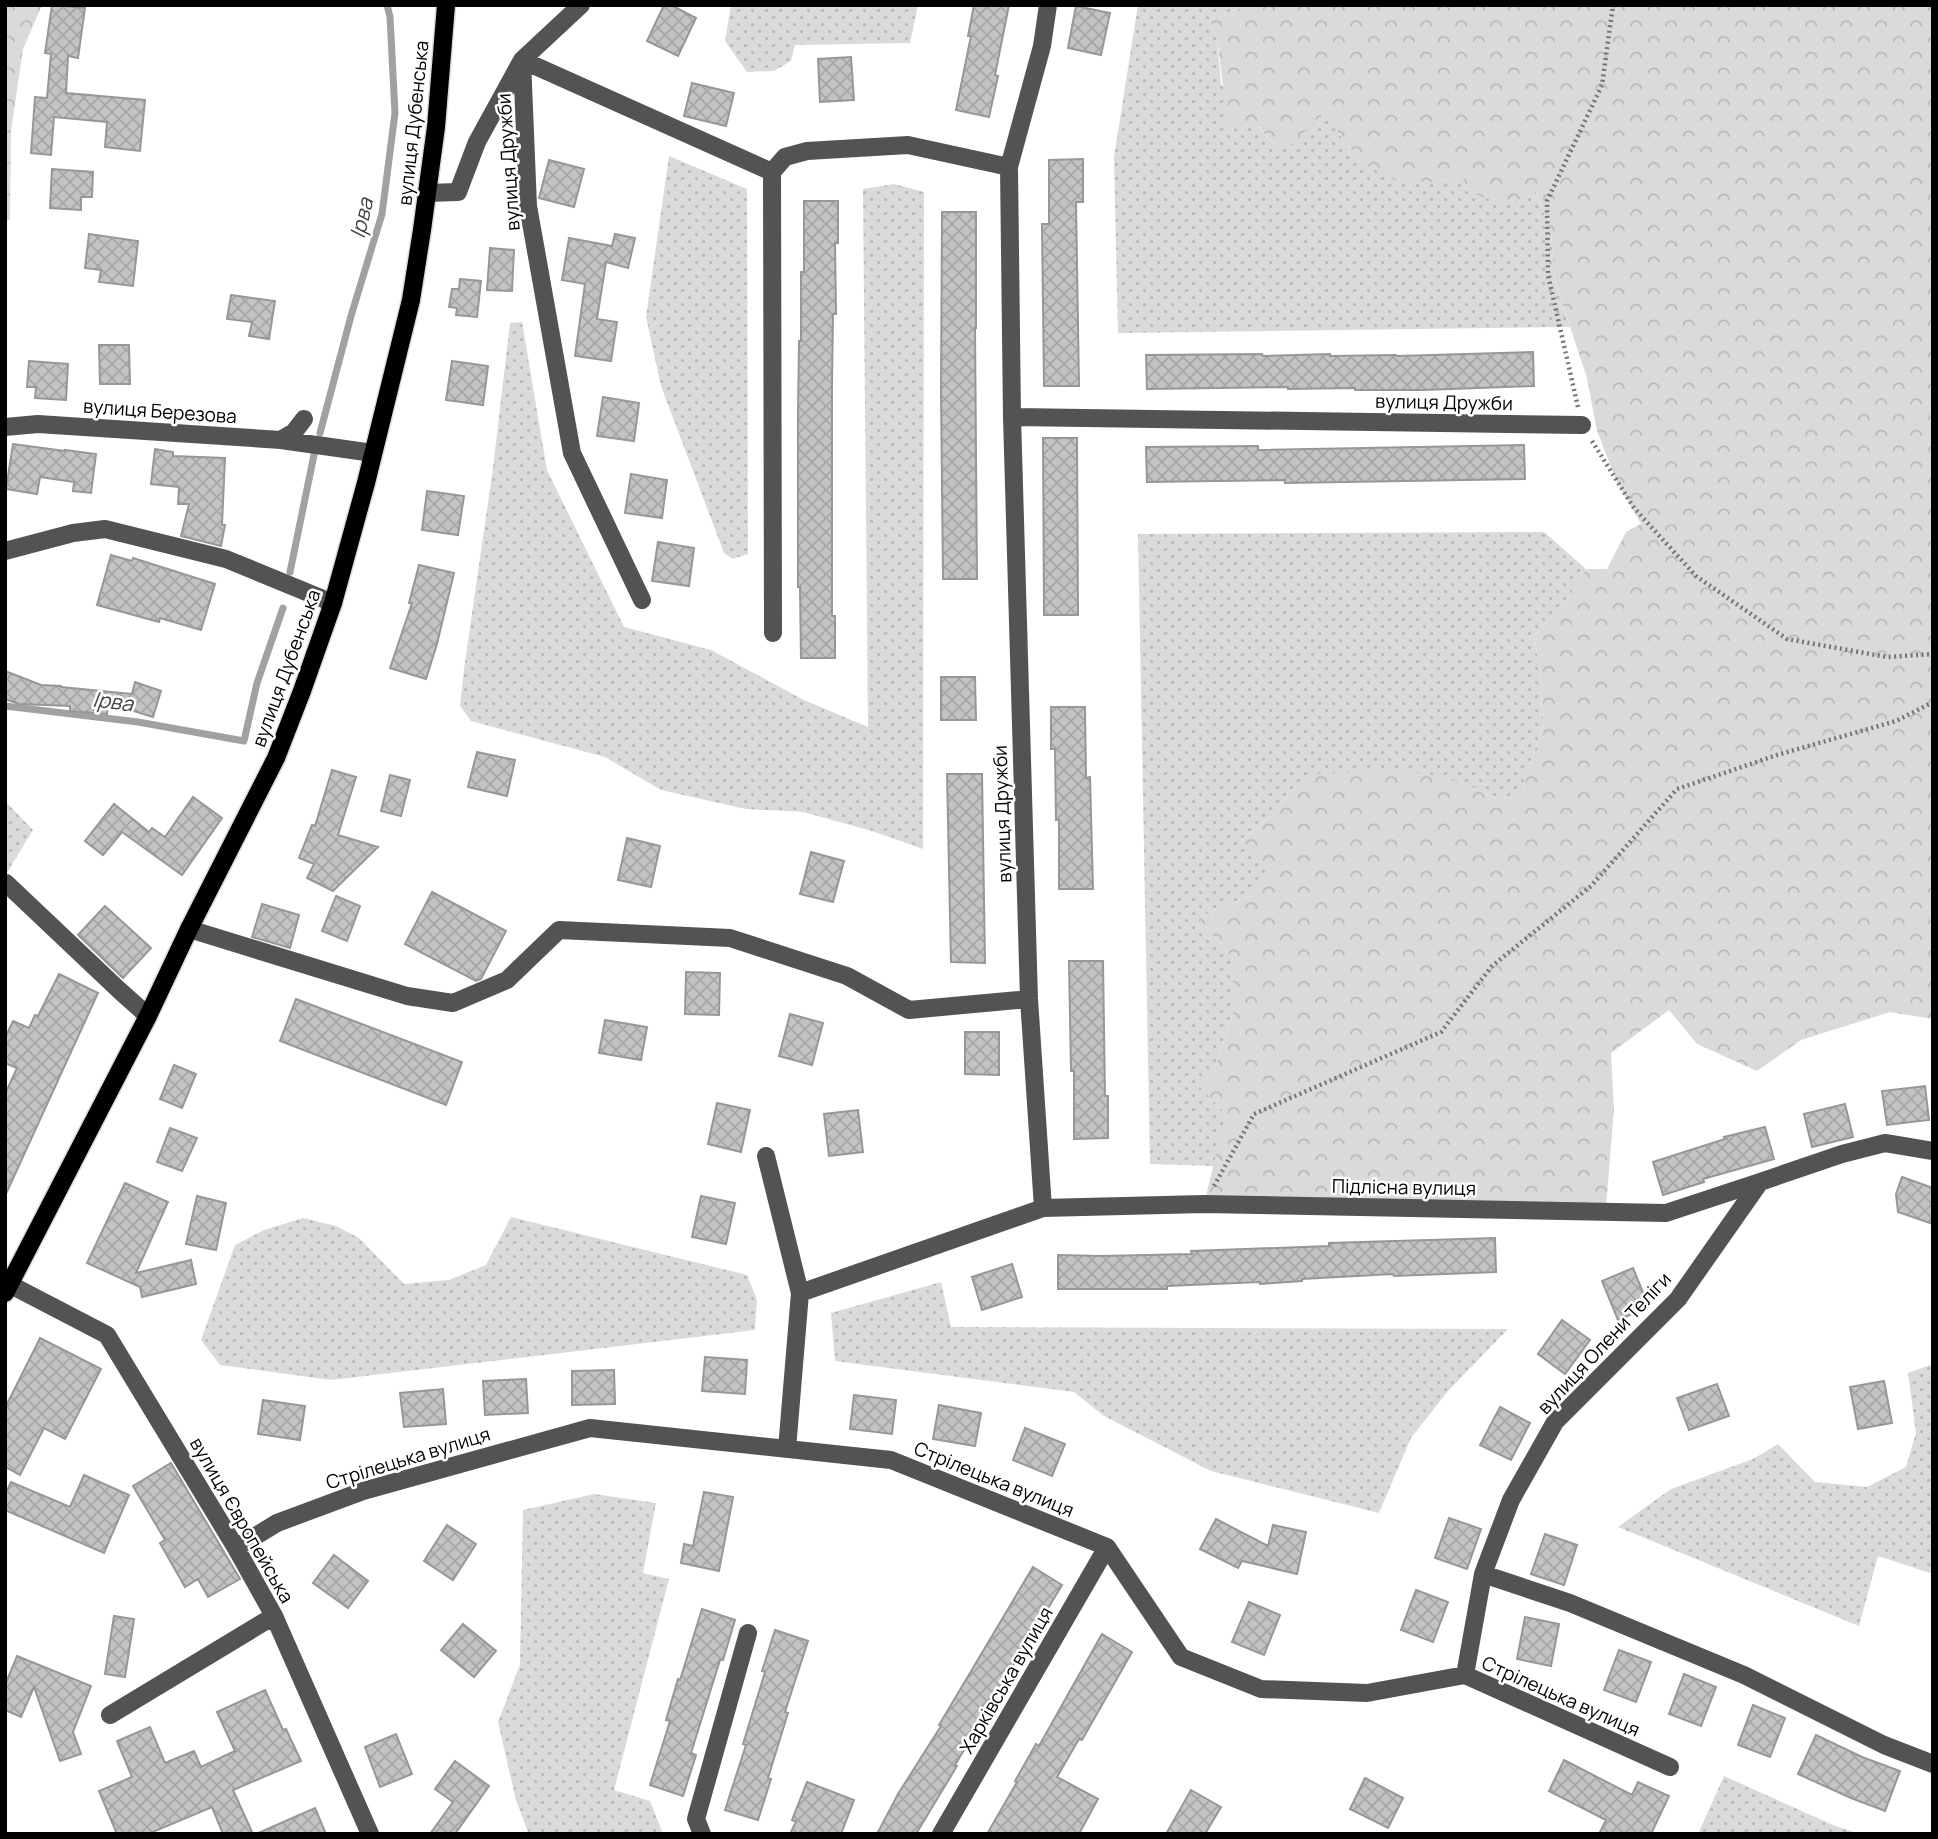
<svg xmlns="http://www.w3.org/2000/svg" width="1938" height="1839" viewBox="0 0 1938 1839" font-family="Manrope,sans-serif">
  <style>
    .grass { fill: url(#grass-dots) }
    .forest { fill: url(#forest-crowns) }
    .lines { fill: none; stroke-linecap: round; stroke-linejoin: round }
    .stream { stroke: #a1a1a1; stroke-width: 7 }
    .building { fill: url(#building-cross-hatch); stroke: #979797; stroke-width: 2 }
    .major-casing { stroke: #dbdbdb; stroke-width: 21 }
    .path { stroke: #757575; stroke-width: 4.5; stroke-dasharray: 2 3.5; stroke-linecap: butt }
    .minor { stroke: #535353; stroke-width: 18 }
    .major { stroke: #000; stroke-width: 18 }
    .labels { text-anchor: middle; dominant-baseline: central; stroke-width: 5; stroke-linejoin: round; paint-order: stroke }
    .street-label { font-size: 19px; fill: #000; stroke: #fff }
    .water-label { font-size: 21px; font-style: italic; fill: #424242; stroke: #fff }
  </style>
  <defs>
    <pattern id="grass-dots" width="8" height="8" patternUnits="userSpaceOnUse" patternTransform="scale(1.75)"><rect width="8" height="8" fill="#dadada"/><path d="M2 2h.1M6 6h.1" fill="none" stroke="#b9b9b9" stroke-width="1.8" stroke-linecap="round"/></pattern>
    <pattern id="forest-crowns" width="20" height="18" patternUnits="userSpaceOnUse" patternTransform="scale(1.75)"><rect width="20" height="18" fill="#dadada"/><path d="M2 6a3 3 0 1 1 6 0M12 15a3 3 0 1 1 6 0" fill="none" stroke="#b9b9b9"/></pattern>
    <pattern id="building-cross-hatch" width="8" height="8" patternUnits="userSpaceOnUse" patternTransform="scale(1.75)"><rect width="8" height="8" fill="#c3c3c3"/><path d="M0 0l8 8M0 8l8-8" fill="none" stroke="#a6a6a6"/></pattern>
  </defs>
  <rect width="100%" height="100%" fill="#fff"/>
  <path class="grass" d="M731,5H918L910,43L795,45L791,61L774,71L747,72L725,41Z
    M1138,5H1247L1210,20L1217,36L1221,84L1275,146L1323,113L1360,161L1433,182L1464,178L1536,192L1551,232L1555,281L1570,327L1118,333L1114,157Z
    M669,156L747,189L748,554L733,559L724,553L661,386L646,317Z
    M894,184L924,192L923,849L872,831L803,812L746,809L661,790L605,757L471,721L460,706L464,669L493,468L510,323L522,322L547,470L624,627L711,650L804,700L868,727L863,189Z
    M1544,532L1586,569L1564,605L1534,636L1540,671L1544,724L1535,749L1520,799L1496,798L1460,782L1293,788L1273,815L1242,840L1270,876L1253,895L1198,918L1233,959V1013L1216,1066L1200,1087L1226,1114L1214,1166L1150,1164L1138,534Z
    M5,801L33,830L5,876Z
    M511,1217L747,1275L757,1300L755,1330L331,1380L220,1365L201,1340L235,1245L264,1230L303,1218L336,1226L359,1238L404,1284L449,1280L486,1265Z
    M941,1282L951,1327L1508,1329L1448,1391L1411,1438L1379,1513L1211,1471L1104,1416L1074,1392L835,1361L831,1313Z
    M1933,1364V1574L1878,1556L1859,1626L1618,1527L1671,1489L1753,1459L1778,1444L1815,1482L1867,1487L1906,1467L1916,1433L1908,1373Z
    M594,1494L656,1503L643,1573L669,1579L614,1790L650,1801L663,1834H531L528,1832L516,1800L498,1722L520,1665L523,1510Z
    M1724,1776L1833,1825L1859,1834H1698Z"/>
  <path class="forest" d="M5,5H42L23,49L11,131L10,219L5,222Z
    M1247,5H1933V1019L1890,1012L1801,1040L1757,1071L1697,1044L1669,1010L1611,1053L1614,1109L1606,1207L1204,1204L1226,1114L1200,1087L1216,1066L1233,1013V959L1198,918L1253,895L1269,876L1242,840L1273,815L1293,788L1310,774L1408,771L1460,782L1496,798L1520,799L1535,749L1544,724L1540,671L1534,636L1564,605L1586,569H1607L1626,532L1641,524L1617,482L1597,431L1587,378L1555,281L1551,232L1536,192L1505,205L1467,191L1463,178L1433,182L1396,181L1360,161L1323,113L1292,144L1275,146L1259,127L1228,129L1217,36L1210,20Z"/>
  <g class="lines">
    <path class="stream" d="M320,433L351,316L382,214L395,113L390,17L387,5
      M290,572L315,450
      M5,706L138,722L244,741L257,683L283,608"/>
  </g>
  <path class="building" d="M52,5L85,8L78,58L68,56L66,93L145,100L140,151L105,147L107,122L54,117L51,155L31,153L35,97L47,98L51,54L45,53Z
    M664,5H671L696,18L678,56L647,41Z
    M974,5H1009L995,75L998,76L989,117L956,110L971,36H968Z
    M1076,6L1110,13L1101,55L1068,48Z
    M851,57L854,100L820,102L818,59Z
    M692,83L734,93L726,126L684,116Z
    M1083,159V202H1076L1079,386H1044L1042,224H1049V160Z
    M549,160L584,169L574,207L539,198Z
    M52,169L93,172L92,197H81V210L50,208Z
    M804,201H838V243H835L836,314H833L832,384V616H835V658H801L800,587H798V413L799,341H801V272H804Z
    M942,212H976V328H975L977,579H943L941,392Z
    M89,234L138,241L133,286L99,282L101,270L85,268Z
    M615,234L635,238L628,268L606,262L597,319L617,322L611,361L575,356L585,284L562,280L569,238L612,246Z
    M490,248L514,250L512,291L487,290Z
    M460,279L481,281L477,317L456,315L457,308L449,307L452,289H459Z
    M231,295L275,301L269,339L249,336L252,322L227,319Z
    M99,345H129L130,384H100Z
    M1533,352L1534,386L1423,390H1355V388L1288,389V387L1147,389L1146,355L1262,354L1263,356L1330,354V356L1396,355L1397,356Z
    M29,361L68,364L66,400L35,398L36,387H27Z
    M452,361L488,366L483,405L446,400Z
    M603,397L639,403L634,441L597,436Z
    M1043,438H1077L1078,615H1044Z
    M13,444L65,451V450L96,454L91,493L73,491L74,482L40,477L37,494L6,489Z
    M1524,445L1525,479L1285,483V480L1147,482L1146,447L1258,446V450Z
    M155,449L173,452V456L225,458L222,525H225L221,546L181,536L189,504H178L179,487L151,484Z
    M631,474L667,480L662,518L625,513Z
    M427,491L464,496L458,535L422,530Z
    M658,542L694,548L689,586L652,581Z
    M111,555L132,561L133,558L215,584L201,630L160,618L159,622L97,605Z
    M419,565L454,573L437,644L426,679L390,668L412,603H409Z
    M5,671L41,685L61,686V687L132,694L135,682L161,691L153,717L108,703L107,714L70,711V706L19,704L5,699Z
    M941,677H975L976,720H941Z
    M1051,707H1085L1086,778L1090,777L1093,889H1059V820H1056L1055,749H1051Z
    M477,752L515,760L507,796L468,787Z
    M332,770L356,777L338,835L378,847L333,891L307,878L314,864L299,858L312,825L315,826Z
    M947,774H982L985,963L951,962Z
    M390,775L410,780L401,816L381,811Z
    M193,797L222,818L182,875L122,832L103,855L85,841L114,804L149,832L152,828L165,837Z
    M627,838L660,846L651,887L618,880Z
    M811,852L844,861L833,902L800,894Z
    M432,892L506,931L481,979L476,981L405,944Z
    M336,896L360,906L347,941L322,931Z
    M262,904L299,915L290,948L252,937Z
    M105,906L151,948L123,978L78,935Z
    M1069,961H1103L1105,1096H1108V1138L1074,1139V1071H1071Z
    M686,972L720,973L719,1015L685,1014Z
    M59,974L98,993L5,1196V1094L17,1068L5,1063V1038L13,1021L29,1028L35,1015L38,1016Z
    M296,999L462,1062L446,1105L280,1041Z
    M790,1014L823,1023L812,1065L779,1056Z
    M605,1020L647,1027L641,1060L599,1053Z
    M965,1032H999V1075L965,1074Z
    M174,1065L196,1074L182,1108L160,1099Z
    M1925,1086L1929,1120L1887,1125L1882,1091Z
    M717,1103L750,1110L741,1152L708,1144Z
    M1845,1104L1853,1137L1812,1147L1804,1114Z
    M858,1110L863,1152L829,1156L824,1114Z
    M1765,1127L1774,1159L1703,1179L1704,1182L1663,1195L1653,1162L1725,1139L1724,1137Z
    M170,1128L197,1138L182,1171L157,1162Z
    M1902,1177L1933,1188V1224L1898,1212L1896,1194Z
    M125,1183L168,1202L136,1273L191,1260L196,1284L142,1297L140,1287L87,1263Z
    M197,1196L226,1203L216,1250L186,1244Z
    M701,1196L735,1203L726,1244L692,1237Z
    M1495,1238L1496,1272L1394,1276L1393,1274L1302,1279V1281L1260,1284V1282L1167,1286V1289H1058V1255L1101,1256L1192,1254L1191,1251L1329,1246V1243Z
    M1012,1264L1022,1297L982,1310L972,1277Z
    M1633,1268L1649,1307L1618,1320L1602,1281Z
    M1562,1320L1590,1340L1565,1374L1538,1354Z
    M40,1338L101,1369L65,1439L44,1428L20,1475L5,1467V1408Z
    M705,1357L747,1360L745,1394L702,1391Z
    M614,1370L615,1404L572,1405V1371Z
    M526,1379L528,1413L485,1415L483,1381Z
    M1884,1381L1892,1423L1858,1429L1850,1387Z
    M1717,1384L1729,1416L1689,1430L1677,1398Z
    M443,1389L446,1424L404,1427L400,1393Z
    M854,1395L896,1400L892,1434L850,1429Z
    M263,1400L305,1406L300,1440L258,1434Z
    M939,1405L981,1413L975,1446L933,1439Z
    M1500,1407L1530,1423L1511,1460L1480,1445Z
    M1025,1428L1065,1444L1052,1476L1013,1460Z
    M171,1463L240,1579L208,1597L198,1579L185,1587L160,1543L165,1540L133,1486Z
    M84,1475L129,1495L104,1553L5,1510V1495L11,1482L70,1507Z
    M704,1492L733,1497L719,1571L681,1563L684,1544L693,1546Z
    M1449,1518L1481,1529L1467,1569L1435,1558Z
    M1216,1519L1268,1546L1273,1525L1306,1532L1297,1574L1242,1561L1238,1568L1200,1549Z
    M447,1525L476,1544L453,1580L424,1561Z
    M1545,1534L1577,1545L1564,1585L1531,1574Z
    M334,1555L368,1581L348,1608L313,1583Z
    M1033,1567L1062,1585L989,1706L990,1707L955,1765L957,1766L916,1834H877L898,1794L941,1726L939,1725Z
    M1416,1590L1448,1602L1433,1642L1401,1630Z
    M1249,1602L1280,1615L1264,1655L1232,1642Z
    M702,1609L735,1620L723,1660H720L691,1753L696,1755L683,1796L650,1785L670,1721L666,1720L678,1679L680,1680Z
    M114,1616L134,1619L125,1677L105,1674Z
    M1525,1617L1559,1624L1551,1666L1517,1659Z
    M463,1624L496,1651L474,1677L441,1650Z
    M775,1630L808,1641L785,1712L788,1713L768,1778L771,1779L758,1820L725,1810L746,1745L743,1744L765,1672L762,1671Z
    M1102,1634L1132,1652L1082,1740L1079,1739L1057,1777L1098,1799L1079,1834H987L1017,1782L1015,1781L1036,1744L1039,1746Z
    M1619,1650L1651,1662L1636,1702L1604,1690Z
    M17,1656L91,1686L73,1732L81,1754L60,1761L34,1687L21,1717L5,1710V1685Z
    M1684,1674L1716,1687L1701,1726L1669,1714Z
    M265,1690L283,1730L286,1729L301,1761L233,1790L253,1834H223L212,1807L148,1834H117L99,1791L132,1777L117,1741L150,1727L165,1763L194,1751L201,1767L235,1751L217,1712Z
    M1753,1705L1785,1718L1770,1757L1738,1745Z
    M396,1734L412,1774L380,1787L365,1747Z
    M1816,1735L1862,1757L1900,1771L1885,1811L1851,1798L1798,1774Z
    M1564,1760L1632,1795L1638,1782L1669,1796L1651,1834H1599L1606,1820L1549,1791Z
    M455,1761L489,1786L455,1834H430L453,1802L435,1789Z
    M1365,1778L1403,1798L1388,1828L1350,1809Z
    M807,1782L854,1800L841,1834H790L796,1822L792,1820Z
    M1191,1790L1221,1807L1205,1834H1166Z
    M315,1808L326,1834H256Z"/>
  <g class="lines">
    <g class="major-casing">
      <path id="major" d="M5,1293L148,1016L189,929L276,758L302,691L333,603L366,483L411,300L422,230L436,127L446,5"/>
    </g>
    <path class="path" d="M1578,407L1548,275L1547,201L1602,85L1613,5
      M1592,441L1634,508L1696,576L1787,639L1887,657L1933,654
      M1214,1186L1254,1114L1441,1032L1492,966L1591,886L1677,789L1777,755L1896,721L1933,702"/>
    <path class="minor" d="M427,193L458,192L477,142L522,60L581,5
      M1012,417L1582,425
      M5,427L38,424L281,440L294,432L304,419
      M281,440L373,453
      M5,551L73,533L105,529L226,559L333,603
      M642,600L572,453L528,206L522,60L772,172
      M773,633L772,172L785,157L807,151L908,145L1009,167
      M6,883L119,990L148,1016
      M189,929L407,996L453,1003L507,980L559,930L730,938L847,976L909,1010L1029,999
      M766,1156L800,1293L787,1449
      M1043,1208L1029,999L1012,417L1009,167L1042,46L1048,5
      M9,1284L107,1335L236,1548L274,1616L370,1834
      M800,1293L1043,1208L1204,1204L1666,1213L1760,1182
      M236,1548L277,1523L363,1491L590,1428L891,1460L1107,1547L1181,1657L1261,1689L1367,1693L1465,1675L1670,1767
      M1483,1574L1570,1603L1744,1675L1884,1745L1933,1764
      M1465,1675L1483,1574L1511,1500L1555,1422L1678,1299L1760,1182L1842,1154L1885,1143L1933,1151
      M110,1715L274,1616
      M702,1834L696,1819L748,1633
      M941,1834L1107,1547"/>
    <use href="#major" class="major"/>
  </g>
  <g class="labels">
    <g class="street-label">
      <text transform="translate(413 123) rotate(-84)">вулиця Дубенська</text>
      <text transform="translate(508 162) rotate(-94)">вулиця Дружби</text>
      <text transform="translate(1444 402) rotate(1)">вулиця Дружби</text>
      <text transform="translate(160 411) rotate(4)">вулиця Березова</text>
      <text transform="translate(286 668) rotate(-70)">вулиця Дубенська</text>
      <text transform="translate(1002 814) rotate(-92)">вулиця Дружби</text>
      <text transform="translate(1404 1187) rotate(1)">Підлісна вулиця</text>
      <text transform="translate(1604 1343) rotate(-47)">вулиця Олени Теліги</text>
      <text transform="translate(408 1458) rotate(-17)">Стрілецька вулиця</text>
      <text transform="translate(994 1479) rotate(22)">Стрілецька вулиця</text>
      <text transform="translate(242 1520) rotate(60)">вулиця Європейська</text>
      <text transform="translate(1006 1680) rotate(-60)">Харківська вулиця</text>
      <text transform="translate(1561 1696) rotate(24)">Стрілецька вулиця</text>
    </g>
    <g class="water-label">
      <text transform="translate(361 218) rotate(-77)">Ірва</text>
      <text transform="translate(113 701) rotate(7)">Ірва</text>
    </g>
  </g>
  <rect width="1938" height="1839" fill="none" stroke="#000000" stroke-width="14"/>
</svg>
